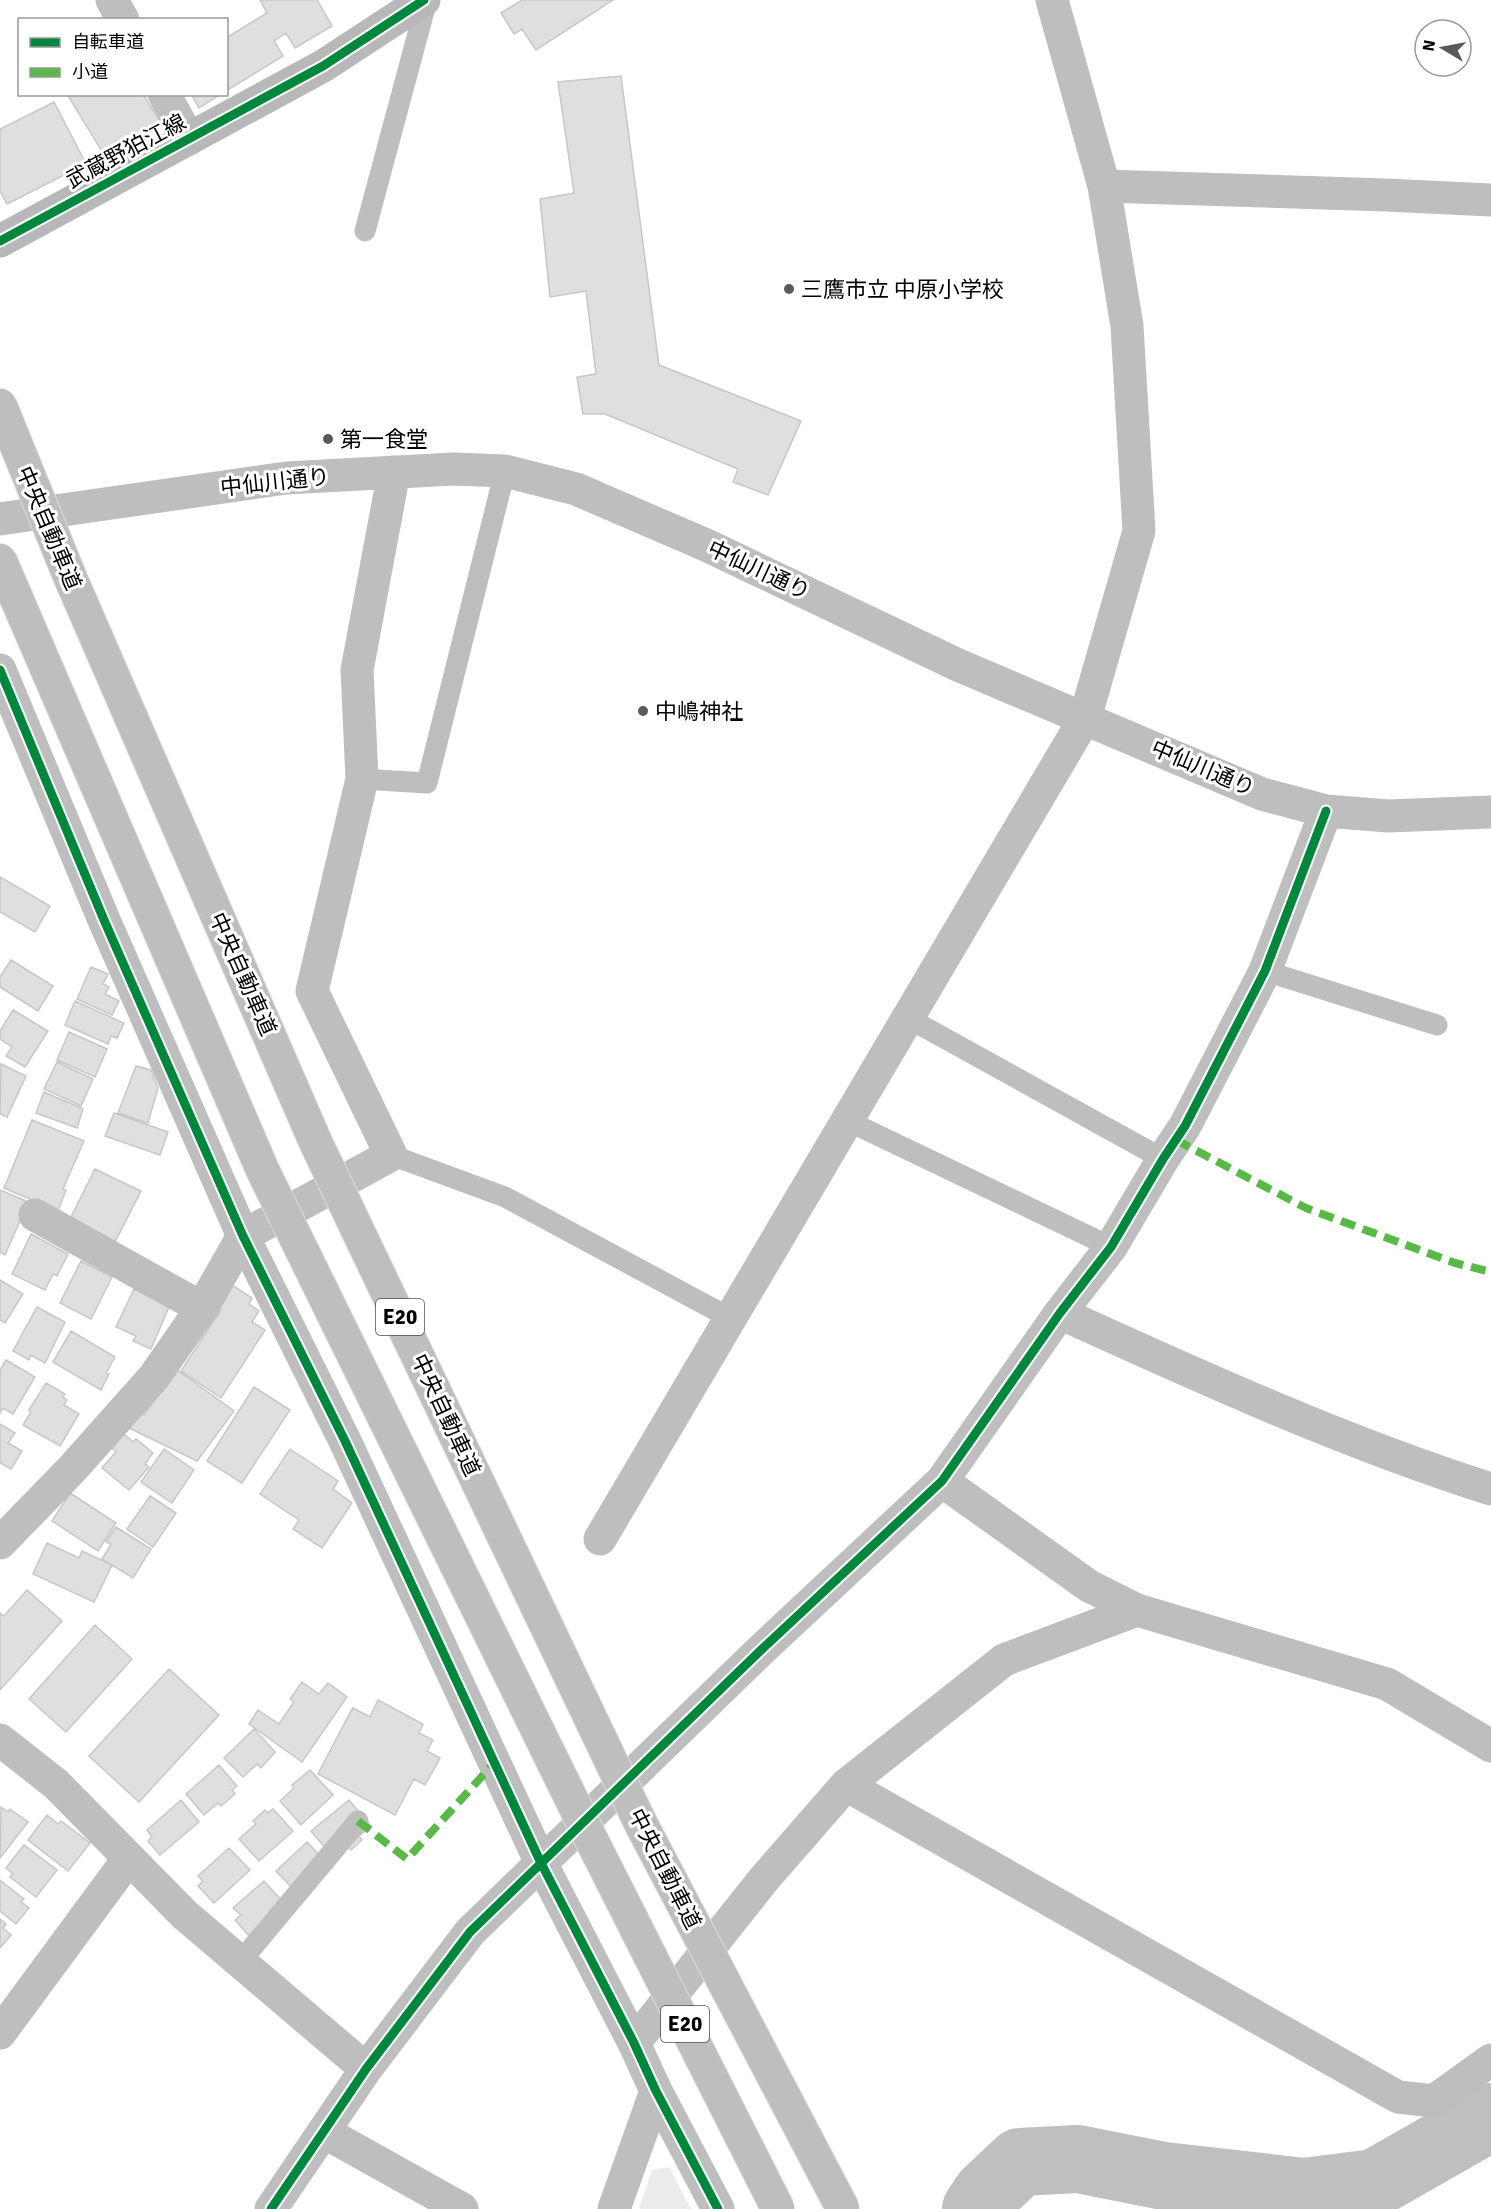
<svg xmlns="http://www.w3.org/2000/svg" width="1491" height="2209" viewBox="0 0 1491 2209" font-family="Signika,'Noto Sans JP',sans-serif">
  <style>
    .green { fill: #ececec }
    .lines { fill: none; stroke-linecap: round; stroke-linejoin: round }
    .river { stroke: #bfbfbf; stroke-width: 68 }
    .building { fill: #dfdfdf; stroke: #c7c7c7; stroke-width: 1.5 }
    .lane { stroke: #bebebe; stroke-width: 21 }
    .street { stroke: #bebebe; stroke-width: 33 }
    .secondary { stroke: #b8b8b8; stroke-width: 33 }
    .highway-bridge-casing { stroke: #dbdbdb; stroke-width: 35; stroke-linecap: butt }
    .highway-bridge { stroke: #bebebe; stroke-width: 33 }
    .quiet { stroke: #58b947; stroke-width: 8; stroke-dasharray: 15 8; stroke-linecap: butt }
    .cycleway-casing { stroke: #fff; stroke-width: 13 }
    .cycleway { stroke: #00873e; stroke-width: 9 }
    .poi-dot { fill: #595959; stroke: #fff; stroke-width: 2 }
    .labels { text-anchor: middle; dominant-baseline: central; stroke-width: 6; stroke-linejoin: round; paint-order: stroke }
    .shield { fill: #fff; stroke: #4c4c4c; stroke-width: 1.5 }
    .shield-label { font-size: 21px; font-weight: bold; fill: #000 }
    .street-label { font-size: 22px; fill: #000; stroke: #fff }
    .poi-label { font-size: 22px; fill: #000; stroke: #fff; text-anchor: start }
  </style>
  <rect width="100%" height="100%" fill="#fff"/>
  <path class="green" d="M669,2167L691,2209H639L652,2170Z"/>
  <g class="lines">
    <path class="river" d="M976,2209L986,2194L1020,2162L1078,2159L1164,2176L1304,2192L1375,2183L1491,2117"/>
  </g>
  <path class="building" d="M260,0H317L332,26L295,48L286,33L274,41L283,56L226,91V38L267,13Z
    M522,0H613L536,50L522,29L514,34L501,13Z
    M621,76L659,365L801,421L768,495L733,482L738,469L605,414H583L577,377L596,374L586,291L550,297L540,199L574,193L558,82Z
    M67,94H143L161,123L106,158Z
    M191,94H221L199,108Z
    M54,102L86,164L7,204L0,191V129Z
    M0,877L50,906L35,932L0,912Z
    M11,960L53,986L38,1011L0,987V977Z
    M91,967L108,974L103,984L109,987L105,994L119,1001L112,1015L77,999Z
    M75,1001L124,1023L117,1038L111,1036L108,1044L65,1025Z
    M13,1010L48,1031L25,1067L6,1056L12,1047L0,1039V1031Z
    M69,1032L107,1049L95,1077L57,1060Z
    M57,1062L93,1079L81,1106L44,1089Z
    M1,1064L26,1076L7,1117L0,1114Z
    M136,1066L151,1070L158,1088L148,1123L118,1113Z
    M44,1092L83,1109L77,1128L36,1113Z
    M114,1113L168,1132L160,1155L105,1136Z
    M32,1120L84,1141L63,1189L66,1190L58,1211L4,1188Z
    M95,1169L141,1191L115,1242L70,1219Z
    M0,1190L26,1201L22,1210L24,1212L5,1255L0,1252Z
    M31,1234L68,1254L57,1276L53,1274L45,1290L12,1274Z
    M81,1261L112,1277L91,1319L60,1303Z
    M0,1280L23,1294L5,1323L0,1320Z
    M232,1285L252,1298L249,1304L259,1311L252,1322L265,1330L221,1398L181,1371L221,1310L218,1308Z
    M134,1289L169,1307L151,1349L133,1341L136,1336L116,1327Z
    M37,1307L65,1322L45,1363L31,1355L29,1360L13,1351Z
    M71,1331L115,1357L106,1373L109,1374L101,1390L53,1362Z
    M6,1360L35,1377L13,1414L3,1408L0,1413V1370Z
    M176,1369L234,1411L197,1461L129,1428L140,1412L144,1415Z
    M46,1383L65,1394L63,1397L67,1400L64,1405L79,1414L60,1446L23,1425L31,1412L29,1410Z
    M254,1387L290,1410L242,1483L207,1461Z
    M0,1424L15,1433L8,1443L22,1451L11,1469L0,1463Z
    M124,1434L133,1442L136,1439L153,1453L145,1464L149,1467L129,1490L102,1468L116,1452L112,1448Z
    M164,1449L194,1470L172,1503L141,1482Z
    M290,1449L338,1481L333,1489L352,1503L322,1548L293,1529L299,1520L260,1494Z
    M70,1493L116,1523L98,1551L52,1521Z
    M150,1496L176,1513L153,1547L127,1529Z
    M116,1527L151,1549L133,1578L102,1559L111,1544L106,1542Z
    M47,1543L79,1558L82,1551L112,1565L94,1602L33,1574Z
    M27,1590L62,1621L0,1690V1613L4,1616Z
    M95,1625L132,1659L66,1732L29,1699Z
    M169,1669L219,1715L139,1802L89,1756Z
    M302,1682L319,1694L328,1683L347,1697L302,1762L249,1724L258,1710L279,1724L294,1702L290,1699Z
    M378,1700L423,1724L419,1733L433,1740L427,1751L440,1758L425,1785L414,1779L395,1815L318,1774L351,1711L353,1708L370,1717Z
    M254,1729L275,1752L261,1768L257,1764L243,1777L224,1758Z
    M219,1765L237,1786L232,1790L235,1794L221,1806L218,1803L204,1815L186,1794Z
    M310,1770L333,1795L301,1825L280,1801L294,1788L292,1785Z
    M181,1800L199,1822L160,1855L148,1841L152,1837L147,1830Z
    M349,1800L371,1826L359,1836L362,1840L351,1850L347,1845L333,1857L311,1831Z
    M1,1807L8,1812L10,1809L28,1822L0,1858Z
    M273,1809L293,1831L259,1861L239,1839L256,1824L253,1821L265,1810L268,1813Z
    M47,1815L58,1824L61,1821L90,1843L68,1871L28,1840Z
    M307,1842L332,1868L295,1891L276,1871Z
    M24,1845L57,1870L36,1897L10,1877L13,1874L6,1868Z
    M229,1848L250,1870L214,1903L198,1886L203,1881L198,1876Z
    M0,1880L24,1899L21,1902L29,1908L16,1924L0,1911Z
    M264,1881L285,1904L249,1936L235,1920L241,1915L233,1908Z
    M0,1919L6,1924L3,1928L11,1935L0,1948Z"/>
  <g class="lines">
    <path class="lane" d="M365,231L427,0
      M362,779L427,783L505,471
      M1265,971L1437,1025
      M908,1018L1163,1159
      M846,1120L1111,1247
      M391,1155L505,1197L730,1318
      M240,1962L358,1821"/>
    <path class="street" d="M112,0L123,20
      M164,94L189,139
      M1104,186L1386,195L1491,200
      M0,519L286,478L454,469L505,471L576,489L706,545L958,665L1262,794L1326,811L1388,816L1491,812
      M0,670L104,920L243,1236L345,1441L541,1863L634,2043L656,2091L718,2209
      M35,1215L202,1308
      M1060,1313C1201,1377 1343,1442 1491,1489
      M942,1481L1089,1586L1137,1610L1387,1684L1491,1746
      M600,1539L1085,718L1139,531L1127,326L1104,186L1052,0
      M0,1543L72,1469L154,1377L202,1308L243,1236L391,1155L312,991L362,779L357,670L394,472
      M0,1740L56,1784L185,1915L366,2069
      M846,1785L1398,2097L1434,2101L1491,2060
      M0,2033L129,1858
      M634,2043L764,1879L846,1785L1004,1660L1137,1610
      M324,2132L462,2209
      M271,2209L366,2069L470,1932L760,1651L942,1481L1060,1313L1111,1247L1163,1159L1185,1126L1265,971L1326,811
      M614,2209L656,2091"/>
    <path class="secondary" d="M0,241L323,66L424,0"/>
    <g class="highway-bridge-casing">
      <path id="highway-bridge" d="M0,405L70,577L316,1143L640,1822L843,2209
        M0,560L263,1171L591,1839L778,2209"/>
    </g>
    <use href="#highway-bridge" class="highway-bridge"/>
    <path class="quiet" d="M1176,1140L1306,1208L1455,1263L1491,1272
      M358,1821L407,1859L495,1762"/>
    <g class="cycleway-casing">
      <path id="cycleway" d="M0,241L323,66L424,0
        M0,670L104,920L243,1236L345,1441L541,1863L634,2043L656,2091L718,2209
        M271,2209L366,2069L470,1932L760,1651L942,1481L1060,1313L1111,1247L1163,1159L1185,1126L1265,971L1326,811"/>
    </g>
    <use href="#cycleway" class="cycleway"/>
  </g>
  <g class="poi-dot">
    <circle cx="789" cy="289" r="6"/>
    <circle cx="328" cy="439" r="6"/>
    <circle cx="643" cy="711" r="6"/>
  </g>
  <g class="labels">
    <g class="shield">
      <rect x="376" y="1299" width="48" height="36" rx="4.5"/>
      <rect x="661" y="2006" width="48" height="36" rx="4.5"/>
    </g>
    <g class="shield-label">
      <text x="400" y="1317">E20</text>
      <text x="685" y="2024">E20</text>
    </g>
    <g class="street-label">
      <text transform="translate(126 151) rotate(-28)">武蔵野狛江線</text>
      <text transform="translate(275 482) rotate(-6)">中仙川通り</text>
      <text transform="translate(49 528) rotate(67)">中央自動車道</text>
      <text transform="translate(759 570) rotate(25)">中仙川通り</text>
      <text transform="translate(1203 768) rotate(23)">中仙川通り</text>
      <text transform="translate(243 974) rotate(66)">中央自動車道</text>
      <text transform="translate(446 1415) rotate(65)">中央自動車道</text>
      <text transform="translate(665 1869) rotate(63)">中央自動車道</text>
    </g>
    <g class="poi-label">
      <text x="801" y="289">三鷹市立 中原小学校</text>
      <text x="340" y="439">第一食堂</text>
      <text x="655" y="711">中嶋神社</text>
    </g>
  </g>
  <rect x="18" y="18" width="210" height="78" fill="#ffffff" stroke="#999999" stroke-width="1.5"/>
  <rect x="30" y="38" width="30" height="9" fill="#00873e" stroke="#999999" stroke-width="1.5"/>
  <text x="72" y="48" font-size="18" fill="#000000">自転車道</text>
  <rect x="30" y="68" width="30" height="9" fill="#58b947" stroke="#999999" stroke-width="1.5"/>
  <text x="72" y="78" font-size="18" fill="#000000">小道</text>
  <g transform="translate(1443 48) rotate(280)"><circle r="28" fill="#ffffff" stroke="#999999" stroke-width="1.5"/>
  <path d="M0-4.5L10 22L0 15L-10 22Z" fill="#595959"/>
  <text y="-9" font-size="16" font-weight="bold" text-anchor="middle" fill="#000000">N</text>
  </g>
</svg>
